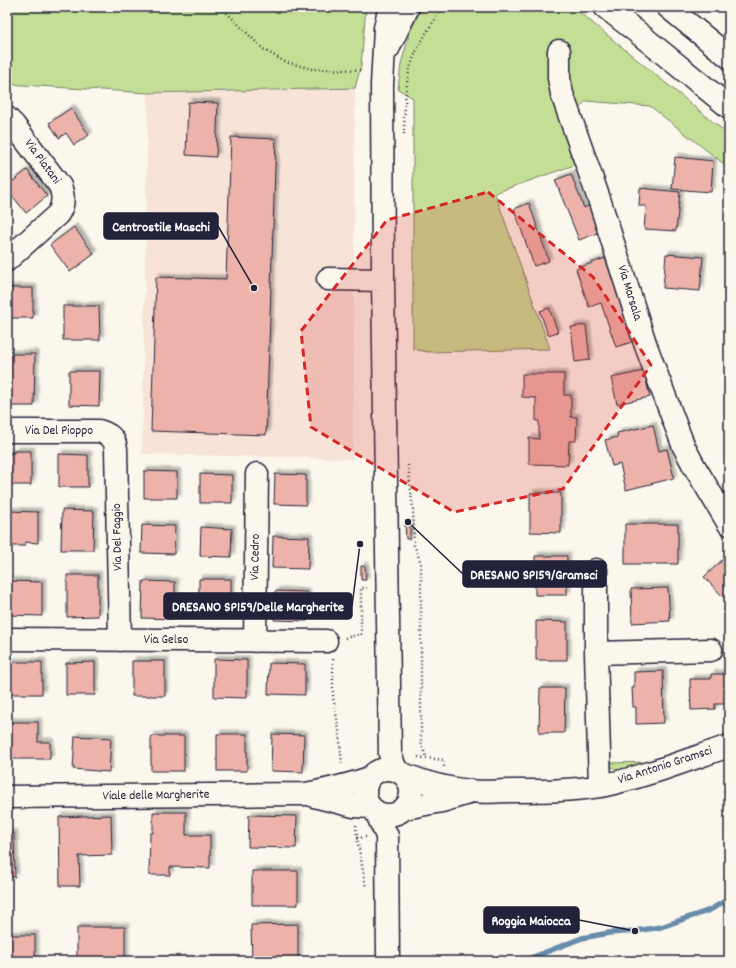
<svg xmlns="http://www.w3.org/2000/svg" width="736" height="968" viewBox="0 0 736 968" font-family="Dekko,sans-serif">
  <style>
    .built { fill: #f7e3d8 }
    .green { fill: #c4df95; stroke: #738068 }
    .lines { fill: none; stroke-linecap: round; stroke-linejoin: round }
    .stream { stroke: #668caa; stroke-width: 5.5 }
    .building { fill: #edb3aa; stroke: #22223b; filter: url(#shadow) }
    .minor-casing { stroke: #22223b; stroke-width: 25 }
    .path { stroke: #22223b; stroke-width: 2.5; stroke-dasharray: 1 3; stroke-linecap: butt }
    .minor { stroke: #fbf7ec; stroke-width: 22 }
    .marked { fill: #d62828; fill-opacity: 0.2; stroke: #d62828; stroke-width: 3; stroke-dasharray: 8 5; stroke-linejoin: round }
    .labels { text-anchor: middle; dominant-baseline: central; stroke-width: 3; stroke-linejoin: round; paint-order: stroke }
    .street-label { font-size: 13px; fill: #22223b; stroke: #fbf7ec }
    .leader { fill: none; stroke: #22223b; stroke-width: 1.5 }
    .callout-dot { fill: #22223b; stroke: #fbf7ec; stroke-width: 1.5 }
    .callout { fill: #22223b; stroke: #22223b; stroke-width: 1.5 }
    .callout-label { font-size: 14px; text-anchor: middle; font-weight: bold; fill: #fff }
  </style>
  <defs>
    <filter id="shadow"><feDropShadow dx="3.5" dy="-3.5" stdDeviation="1" flood-color="#0004"/></filter>
  </defs>
  <rect width="100%" height="100%" fill="#fbf7ec"/>
  <filter id="ink" filterUnits="userSpaceOnUse"><feTurbulence type="fractalNoise" baseFrequency=".025" numOctaves="2"/><feDisplacementMap in="SourceGraphic" scale="8" xChannelSelector="R" yChannelSelector="G"/><feConvolveMatrix kernelMatrix="1 2 1 2 8 2 1 2 1" color-interpolation-filters="sRGB"/></filter>
  <g filter="url(#ink)">
    <path class="built" d="M355,88L353,459L142,454L148,93Z"/>
    <path class="green" d="M7,7H366L361,66L355,88L148,93L7,84Z
      M422,7H573L729,135V168L650,106L586,101L562,126L577,164L495,193L550,349L428,352L413,349V98L398,89L401,64L410,32Z
      M649,762L619,771L612,767L609,763Z"/>
    <g class="lines">
      <path class="stream" d="M523,961L582,938L609,933L635,931L661,927L710,910L725,901L729,898"/>
    </g>
    <path class="building" d="M188,102L218,103L216,157L186,155Z
      M71,108L89,135L74,145L66,133L59,138L49,123Z
      M231,137L276,139L266,435L151,431L156,277L226,279Z
      M675,157L713,161L711,192L672,189Z
      M27,170L47,196L26,213L7,189V186Z
      M571,174L584,208L590,205L600,232L579,240L555,180Z
      M640,188L680,192L676,231L644,229L646,206H639Z
      M529,203L549,261L534,266L514,209Z
      M74,227L94,254L70,272L50,245Z
      M666,254L703,257L700,291L663,288Z
      M605,258L635,341L616,347L601,303L589,307L576,269Z
      M7,288H33V318H7Z
      M63,306H99L100,340H63Z
      M549,308L558,332L548,335L540,311Z
      M586,325L590,360L575,362L571,327Z
      M8,354H35L34,406H7V369H8Z
      M69,371H100L99,406L69,405Z
      M644,371L650,397L617,404L611,378Z
      M522,374H564V395H571V417H577L576,441H569L568,465L529,464V438L539,439V421H536V398L522,397Z
      M653,425L659,451L667,449L674,478L626,490L620,464L612,466L605,440L618,437L617,433Z
      M14,451H31V485H7V453H14Z
      M59,454L88,455V487H59Z
      M144,471L177,472V498H144Z
      M200,474L232,475V503H200Z
      M275,474L306,475V505L274,504Z
      M530,493H561V533L530,532Z
      M62,510L94,511L93,550H61Z
      M7,511L38,512V543L25,542V546H7Z
      M405,524H410V539H406Z
      M625,524H678V564H625Z
      M142,525L175,526L174,554L141,553Z
      M201,527L232,529L231,557L200,556Z
      M273,536L309,537L308,569L272,568Z
      M729,554V603L704,577Z
      M535,556H567V595H535Z
      M361,566H365L366,580H361Z
      M67,575H98V616L67,617Z
      M199,579H231V618L199,617Z
      M7,581L42,582V616L7,615Z
      M143,581L175,582V619L142,618Z
      M668,588L670,621L632,623L631,589Z
      M275,591L307,592V621L274,620Z
      M536,621L567,622V660H536Z
      M214,659L247,660V698L214,697Z
      M132,661H165V696H132Z
      M7,662H42V694H7Z
      M95,662V695H66V663Z
      M269,663L305,664V695L268,694Z
      M663,671L664,723L636,724V707H633L632,688H634V672Z
      M711,674H729V704H715V709L691,710L690,679H711Z
      M540,688H565L564,733H539Z
      M7,722H38V742H50V759H7Z
      M217,734H247V771H217Z
      M272,734L304,735L303,772L271,771Z
      M75,736L111,738L109,772L73,769Z
      M151,736H184V771H151Z
      M153,812H186V835H210V868L170,867V875H149L150,833H153Z
      M111,815L112,855L79,856L80,886H60L59,817Z
      M249,815L297,816L296,848L248,847Z
      M14,833L15,877H7V834Z
      M252,871H298V905H252Z
      M298,924V961H252L251,925Z
      M77,927H125V961H77Z
      M7,935H35V961H7Z
      M234,959V961H132V960Z"/>
    <g class="lines">
      <g class="minor-casing">
        <path id="minor" d="M390,7L388,14L385,28L382,85L383,280L390,754L396,770
          M605,7L637,32L729,107
          M668,7L729,57
          M388,49L408,7
          M559,51V78L562,94L599,199L646,346L674,421L684,447L694,466L729,524
          M7,118L14,125L60,186C64,196 64,205 58,214L7,260
          M328,279L383,280
          M7,431H99C109,434 115,438 116,449L120,640
          M596,570V653L600,786
          M7,639L326,641
          M255,641L257,474
          M596,653L711,650
          M365 792a23 23 0 1 1 46 0a23 23 0 1 1-46 0Z
          M403,774C425,783 447,789 471,791C484,793 497,791 510,791C541,791 571,791 601,786C644,777 687,760 729,746
          M314,796L354,806L370,807
          M7,797L305,794C327,790 347,786 369,778
          M405,808L442,801L465,794
          M376,812L387,836L388,961"/>
      </g>
      <path class="path" d="M221,7L263,49L285,62L312,69L363,70
        M404,134C405,106 404,78 416,52C423,37 433,23 441,9V7
        M408,465L413,509L414,545L421,563V742L426,757
        M345,638L361,634V588H367
        M333,659V697L339,730L342,765
        M418,757L444,760V767
        M356,825L357,838L366,887
        M357,838L366,837"/>
      <use href="#minor" class="minor"/>
    </g>
  </g>
  <path class="marked" d="M488,192L593,277L651,365L563,489L454,512L311,427L301,331L387,220Z"/>
  <g class="labels">
    <g class="street-label">
      <text transform="translate(42 162) rotate(54)">Via Platani</text>
      <text transform="translate(629 293) rotate(73)">Via Marsala</text>
      <text x="59" y="431">Via Del Pioppo</text>
      <text transform="translate(118 537) rotate(-91)">Via Del Faggio</text>
      <text transform="translate(256 557) rotate(-89)">Via Cedro</text>
      <text x="166" y="640">Via Gelso</text>
      <text transform="translate(665 766) rotate(-18)">Via Antonio Gramsci</text>
      <text transform="translate(156 796) rotate(-1)">Viale delle Margherite</text>
    </g>
  </g>
  <path class="leader" d="M254 288L218 226M408 522L463 574M360 544L352 606M635 931L579 920"/>
  <g class="callout-dot">
    <circle cx="254" cy="288" r="4"/>
    <circle cx="408" cy="522" r="4"/>
    <circle cx="360" cy="544" r="4"/>
    <circle cx="635" cy="931" r="4"/>
  </g>
  <g class="callout">
    <rect x="104" y="213" width="114" height="26" rx="4"/>
    <rect x="463" y="561" width="143" height="26" rx="4"/>
    <rect x="164" y="593" width="188" height="26" rx="4"/>
    <rect x="484" y="907" width="95" height="26" rx="4"/>
  </g>
  <g class="callout-label">
    <text x="161" y="231">Centrostile Maschi</text>
    <text x="534" y="579">DRESANO SP159/Gramsci</text>
    <text x="258" y="611">DRESANO SP159/Delle Margherite</text>
    <text x="531" y="925">Roggia Maiocca</text>
  </g>
  <rect width="736" height="968" fill="none" stroke="#fbf7ec" stroke-width="24"/>
  <rect x="12" y="12" width="712" height="944" fill="none" stroke="#22223b" stroke-width="1.5" filter="url(#ink)"/>
</svg>
